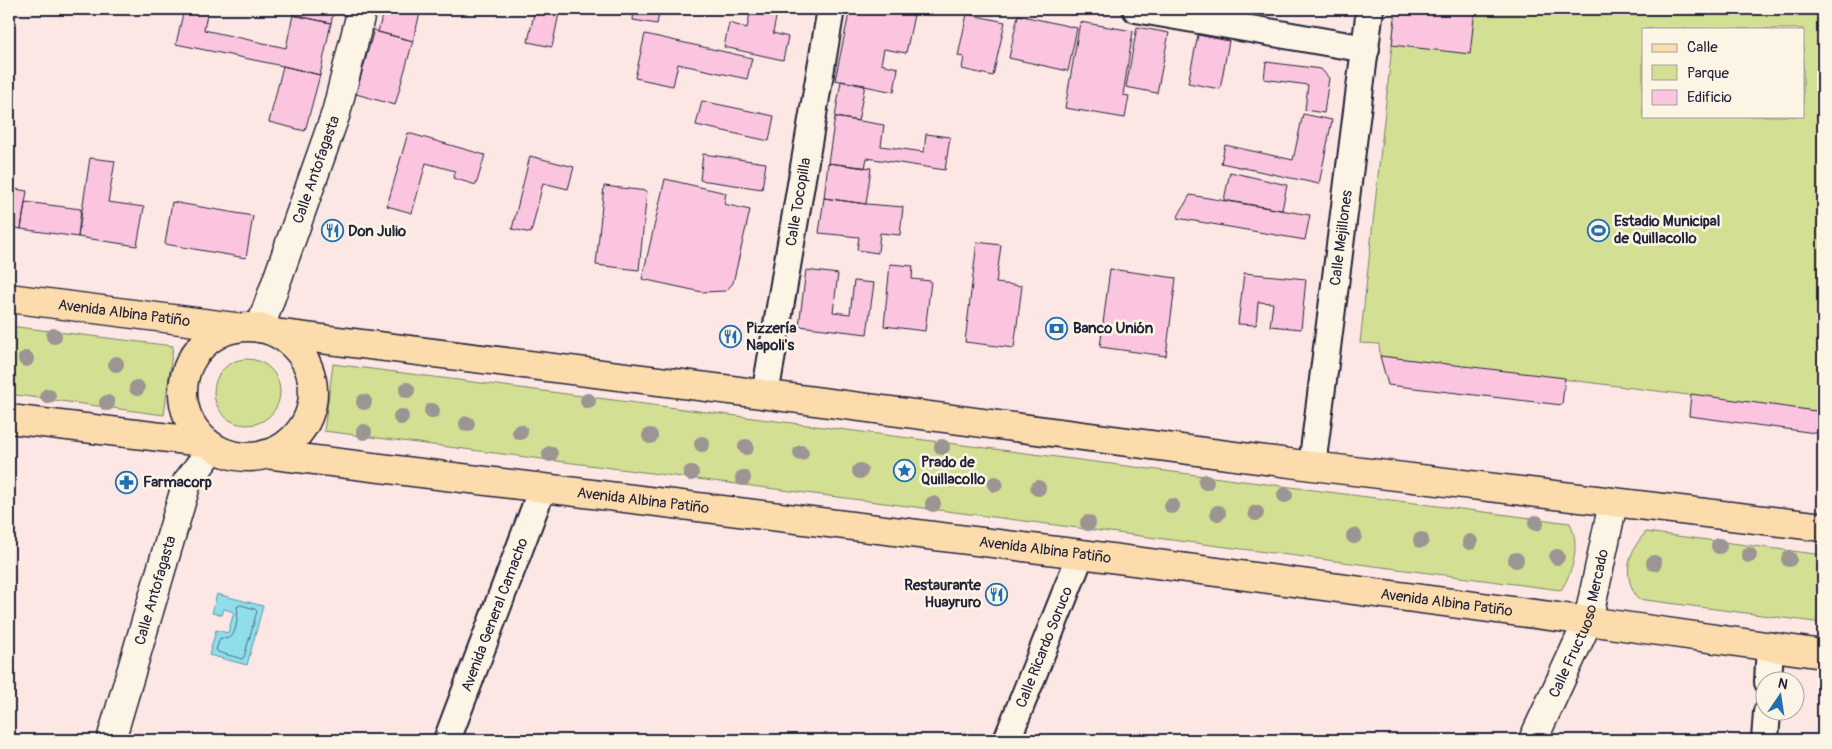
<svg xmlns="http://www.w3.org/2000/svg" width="1832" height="749" viewBox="0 0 1832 749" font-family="Pangolin,sans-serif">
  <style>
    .green { fill: #d3e093; stroke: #7a8167; fill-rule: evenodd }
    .water { fill: #8fdeec; stroke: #6393a5 }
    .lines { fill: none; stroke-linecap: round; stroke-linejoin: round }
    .shore { stroke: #4e6d82; stroke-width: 1 }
    .building { fill: #fbc5e0; stroke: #22223b }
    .minor-casing { stroke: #22223b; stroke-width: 30 }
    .secondary-casing { stroke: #22223b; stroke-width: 31 }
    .primary-casing { stroke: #22223b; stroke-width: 31 }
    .minor { stroke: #fcf5e5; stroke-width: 26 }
    .secondary { stroke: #fcf5e5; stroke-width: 28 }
    .primary { stroke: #fcdcac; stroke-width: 28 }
    .tree { fill: #9c9593 }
    .labels { text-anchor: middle; stroke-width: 5; stroke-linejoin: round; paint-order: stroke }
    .street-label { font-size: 15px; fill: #22223b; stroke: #fcf5e5 }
    .poi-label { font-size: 15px; font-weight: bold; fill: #22223b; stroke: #fcf5e5; text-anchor: start }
  </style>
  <rect width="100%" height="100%" fill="#fce7e4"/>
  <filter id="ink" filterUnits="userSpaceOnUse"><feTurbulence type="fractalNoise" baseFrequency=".02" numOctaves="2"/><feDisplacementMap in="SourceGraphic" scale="10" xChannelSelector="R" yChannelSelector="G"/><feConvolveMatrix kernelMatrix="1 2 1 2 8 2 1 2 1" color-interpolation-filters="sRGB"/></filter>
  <g filter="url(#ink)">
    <path class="green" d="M1396,9H1823V412L1380,356L1379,344L1360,343ZM1643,29H1803V116H1643Z
      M9,326L173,346L164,415L9,394Z
      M214 392a33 33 0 1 1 66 0a33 33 0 1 1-66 0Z
      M333,364L1570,523C1580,545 1574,570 1561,590L324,431Z
      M1646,532L1823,555V623L1638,599C1622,576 1627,553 1646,532Z"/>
    <path class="water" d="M217,594L263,606L247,665L209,655L216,630L228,633L234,612L224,609L222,615L212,613Z"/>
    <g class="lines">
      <path class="shore" d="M241,605L255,609L257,611L244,657L242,659L218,652L216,650L220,638C223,638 229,640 232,636C236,632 239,613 237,607Z"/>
    </g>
    <path class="building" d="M184,9H208L204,30L286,48L293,15L331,23L320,75L283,66L176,44Z
      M294,9H334L331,23L293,15Z
      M384,9H421L413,41L378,32Z
      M535,9H560L552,47L528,42Z
      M627,9H660L657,24L633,20L634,10Z
      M751,9H787L786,15L777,13L773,33L788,37L783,60L724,47L729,23L747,28Z
      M850,9H884L914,15L906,53L884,49L881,64L898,68L894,92L835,80Z
      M1396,9H1475L1470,54L1392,45Z
      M967,14L1005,22L993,76L962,69L964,57L958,56Z
      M1018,15L1077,28L1068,71L1009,58Z
      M1080,22L1133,31L1123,95L1129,96L1125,118L1065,108Z
      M1137,27L1169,33L1157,93L1126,87Z
      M374,29L378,32L413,41L395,105L356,94Z
      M645,34L752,58L747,79L678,64L673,86L635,78Z
      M1198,35L1229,41L1220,89L1188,83Z
      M1266,62L1321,69L1329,78L1324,113L1305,110L1308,85L1264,79Z
      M283,66L320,75L305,131L269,122Z
      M841,81L865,85L858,121L835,117Z
      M702,101L774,116L769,141L696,125Z
      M1303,114L1332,120L1319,184L1221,163L1225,145L1293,160Z
      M835,117L884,125L881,146L924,152L926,134L950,137L945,170L867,158L865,168L828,163Z
      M408,133L485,155L476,185L453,178L455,171L426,163L412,213L387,206Z
      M703,154L766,163L762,189L700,180Z
      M530,156L574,167L568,189L543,183L531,233L512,229Z
      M90,158L115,161L108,202L144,207L137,246L78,237Z
      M828,163L871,168L866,204L824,198Z
      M1230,172L1287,185L1282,210L1224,200Z
      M665,179L726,193L724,204L750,210L733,283L726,291L702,292L642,279Z
      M604,186L647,191L639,270L596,265Z
      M9,188L27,191L21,229L9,227Z
      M1190,195L1310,215L1305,240L1177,218Z
      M824,198L866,204L903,207L900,235L880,233L878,253L857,250L859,237L819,233Z
      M25,202L81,209L78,237L21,229Z
      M172,202L253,216L246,258L165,244Z
      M977,242L1001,245L996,283L1022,286L1014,348L965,342Z
      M890,264L913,266L912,279L931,281L925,331L884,326Z
      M1110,269L1176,278L1166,356L1100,347Z
      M806,270L838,274L833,312L850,314L854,281L874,283L867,334L799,326Z
      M1244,273L1306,279L1301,329L1270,326L1273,303L1258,302L1256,325L1238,324Z
      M1380,356L1565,378L1562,405L1388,385Z
      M1691,394L1823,412V434L1689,416Z"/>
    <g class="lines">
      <defs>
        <g id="minor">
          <path d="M1136,9L1366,49"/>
          <path id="s1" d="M765,395L831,9"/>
          <path id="s2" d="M1312,466L1370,9"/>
          <path d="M1768,682L1770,646"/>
          <path id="s3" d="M447,740L542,489"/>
          <path id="s4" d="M1007,740L1081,554"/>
          <path d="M1765,740L1767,712"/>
        </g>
        <g id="secondary">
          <path id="s5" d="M260,328L336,113L362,9"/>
          <path id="s6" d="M111,740L187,482L213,448"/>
          <path id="s7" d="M1533,740L1588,621L1613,503"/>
        </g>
        <g id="primary">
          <path id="s8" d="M9,298L235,327"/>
          <circle cx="248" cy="392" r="65"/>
          <path d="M281,334L731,390L1312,466L1823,527"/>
          <path d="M9,419L203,442"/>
          <path id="s9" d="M266,454L1081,554L1588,621L1823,654"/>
        </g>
      </defs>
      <use href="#minor" class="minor-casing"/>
      <use href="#secondary" class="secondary-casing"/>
      <use href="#primary" class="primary-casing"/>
      <use href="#minor" class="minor"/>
      <use href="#secondary" class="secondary"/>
      <use href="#primary" class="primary"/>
    </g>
    <g class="tree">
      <circle cx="54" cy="336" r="8"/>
      <circle cx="26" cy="359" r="8"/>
      <circle cx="116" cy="364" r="8"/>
      <circle cx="137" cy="388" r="8"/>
      <circle cx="407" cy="390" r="8"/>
      <circle cx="48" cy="396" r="8"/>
      <circle cx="588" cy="401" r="8"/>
      <circle cx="364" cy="402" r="8"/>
      <circle cx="107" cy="403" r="8"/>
      <circle cx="432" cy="411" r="8"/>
      <circle cx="401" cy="417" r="8"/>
      <circle cx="467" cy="424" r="8"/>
      <circle cx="364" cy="432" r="8"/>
      <circle cx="520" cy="432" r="8"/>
      <circle cx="650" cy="436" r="8"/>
      <circle cx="702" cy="444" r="8"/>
      <circle cx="746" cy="447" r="8"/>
      <circle cx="942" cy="447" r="8"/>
      <circle cx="801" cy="453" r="8"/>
      <circle cx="550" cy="454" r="8"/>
      <circle cx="860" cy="471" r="8"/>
      <circle cx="900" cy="471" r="8"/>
      <circle cx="691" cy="473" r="8"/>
      <circle cx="743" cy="478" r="8"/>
      <circle cx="1206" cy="482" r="8"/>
      <circle cx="995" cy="484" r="8"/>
      <circle cx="1038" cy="488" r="8"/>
      <circle cx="1285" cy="495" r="8"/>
      <circle cx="933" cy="504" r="8"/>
      <circle cx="1172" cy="506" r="8"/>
      <circle cx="1218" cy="513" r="8"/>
      <circle cx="1256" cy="513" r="8"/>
      <circle cx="1088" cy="523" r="8"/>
      <circle cx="1536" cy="523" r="8"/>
      <circle cx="1354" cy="536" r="8"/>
      <circle cx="1421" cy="540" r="8"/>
      <circle cx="1470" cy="542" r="8"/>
      <circle cx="1719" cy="546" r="8"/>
      <circle cx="1749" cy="555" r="8"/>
      <circle cx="1557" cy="557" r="8"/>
      <circle cx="1789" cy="559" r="8"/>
      <circle cx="1516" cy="560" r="8"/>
      <circle cx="1654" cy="563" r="8"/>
    </g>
  </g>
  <defs>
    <symbol id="stadium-ring" viewBox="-11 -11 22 22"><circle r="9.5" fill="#fcf5e5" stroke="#1f6fb2" stroke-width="1.5"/><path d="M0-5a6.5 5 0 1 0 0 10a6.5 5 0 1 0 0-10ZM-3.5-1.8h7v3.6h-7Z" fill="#1f6fb2"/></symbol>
    <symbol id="restaurant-ring" viewBox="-11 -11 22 22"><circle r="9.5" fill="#fcf5e5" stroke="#1f6fb2" stroke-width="1.5"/><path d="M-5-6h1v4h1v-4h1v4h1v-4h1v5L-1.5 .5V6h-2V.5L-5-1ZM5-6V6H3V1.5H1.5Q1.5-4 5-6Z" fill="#1f6fb2"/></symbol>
    <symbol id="bank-ring" viewBox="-11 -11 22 22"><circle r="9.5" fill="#fcf5e5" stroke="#1f6fb2" stroke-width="1.5"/><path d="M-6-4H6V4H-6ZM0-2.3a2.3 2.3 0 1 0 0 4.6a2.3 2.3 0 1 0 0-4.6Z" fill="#1f6fb2"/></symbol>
    <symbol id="sight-ring" viewBox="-11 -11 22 22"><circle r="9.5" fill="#fcf5e5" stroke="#1f6fb2" stroke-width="1.5"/><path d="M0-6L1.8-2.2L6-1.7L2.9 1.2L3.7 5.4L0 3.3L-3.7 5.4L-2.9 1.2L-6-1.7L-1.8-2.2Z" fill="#1f6fb2"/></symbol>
    <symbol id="pharmacy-ring" viewBox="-11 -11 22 22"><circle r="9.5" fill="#fcf5e5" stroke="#1f6fb2" stroke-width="1.5"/><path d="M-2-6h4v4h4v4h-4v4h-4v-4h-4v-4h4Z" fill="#1f6fb2"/></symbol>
  </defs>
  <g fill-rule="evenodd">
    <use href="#stadium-ring" x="1586" y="218" width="25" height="25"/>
    <use href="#restaurant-ring" x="320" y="218" width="25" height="25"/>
    <use href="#bank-ring" x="1044" y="316" width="25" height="25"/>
    <use href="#restaurant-ring" x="718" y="324" width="25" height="25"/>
    <use href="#sight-ring" x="892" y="458" width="25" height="25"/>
    <use href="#pharmacy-ring" x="114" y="470" width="25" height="25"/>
    <use href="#restaurant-ring" x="984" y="582" width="25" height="25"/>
  </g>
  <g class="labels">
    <g class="street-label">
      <text dy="5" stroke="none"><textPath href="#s5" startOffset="168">Calle Antofagasta</textPath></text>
      <text dy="5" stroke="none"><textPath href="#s1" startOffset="196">Calle Tocopilla</textPath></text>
      <text dy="5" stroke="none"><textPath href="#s2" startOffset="230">Calle Mejillones</textPath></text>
      <text dy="5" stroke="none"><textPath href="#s8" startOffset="116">Avenida Albina Patiño</textPath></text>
      <text dy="5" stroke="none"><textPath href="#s9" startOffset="380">Avenida Albina Patiño</textPath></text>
      <text dy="5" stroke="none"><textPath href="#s9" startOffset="785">Avenida Albina Patiño</textPath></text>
      <text dy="5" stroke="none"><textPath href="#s6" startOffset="156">Calle Antofagasta</textPath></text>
      <text dy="5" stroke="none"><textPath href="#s9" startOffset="1190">Avenida Albina Patiño</textPath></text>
      <text dy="5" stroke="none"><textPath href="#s3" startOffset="134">Avenida General Camacho</textPath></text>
      <text dy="5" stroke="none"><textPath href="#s7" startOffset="126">Calle Fructuoso Mercado</textPath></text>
      <text dy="5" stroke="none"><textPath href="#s4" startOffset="100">Calle Ricardo Soruco</textPath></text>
    </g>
    <g class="poi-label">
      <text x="1614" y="226">Estadio Municipal<tspan x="1614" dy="17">de Quillacollo</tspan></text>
      <text x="348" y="236">Don Julio</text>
      <text x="746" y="333">Pizzería<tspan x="746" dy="17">Napoli's</tspan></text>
      <text x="1073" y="333">Banco Unión</text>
      <text x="921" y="467">Prado de<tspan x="921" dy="17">Quillacollo</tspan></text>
      <text x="143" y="487">Farmacorp</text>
      <text x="981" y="590" text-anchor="end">Restaurante<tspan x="981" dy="17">Huayruro</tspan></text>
    </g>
  </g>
  <rect width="1832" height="749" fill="none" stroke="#fcf5e5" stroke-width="30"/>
  <rect x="15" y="15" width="1802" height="719" fill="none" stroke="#22223b" stroke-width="2" filter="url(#ink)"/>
  <rect x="1642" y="28" width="162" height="90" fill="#fcf5e5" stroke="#a5a1a1"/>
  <rect x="1652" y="44" width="25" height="8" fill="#fcdcac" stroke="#a5a1a1"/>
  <text x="1687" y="52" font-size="15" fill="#22223b">Calle</text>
  <rect x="1652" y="65" width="25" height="15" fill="#d3e093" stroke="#a5a1a1"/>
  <text x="1687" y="78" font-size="15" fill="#22223b">Parque</text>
  <rect x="1652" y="90" width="25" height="15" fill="#fbc5e0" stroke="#a5a1a1"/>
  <text x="1687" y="102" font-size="15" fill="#22223b">Edificio</text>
  <g transform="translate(1780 696) rotate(13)"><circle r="24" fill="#fcf5e5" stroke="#a5a1a1"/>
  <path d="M0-4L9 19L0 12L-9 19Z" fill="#1f6fb2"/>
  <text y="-8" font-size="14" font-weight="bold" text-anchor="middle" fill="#22223b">N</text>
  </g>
</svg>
